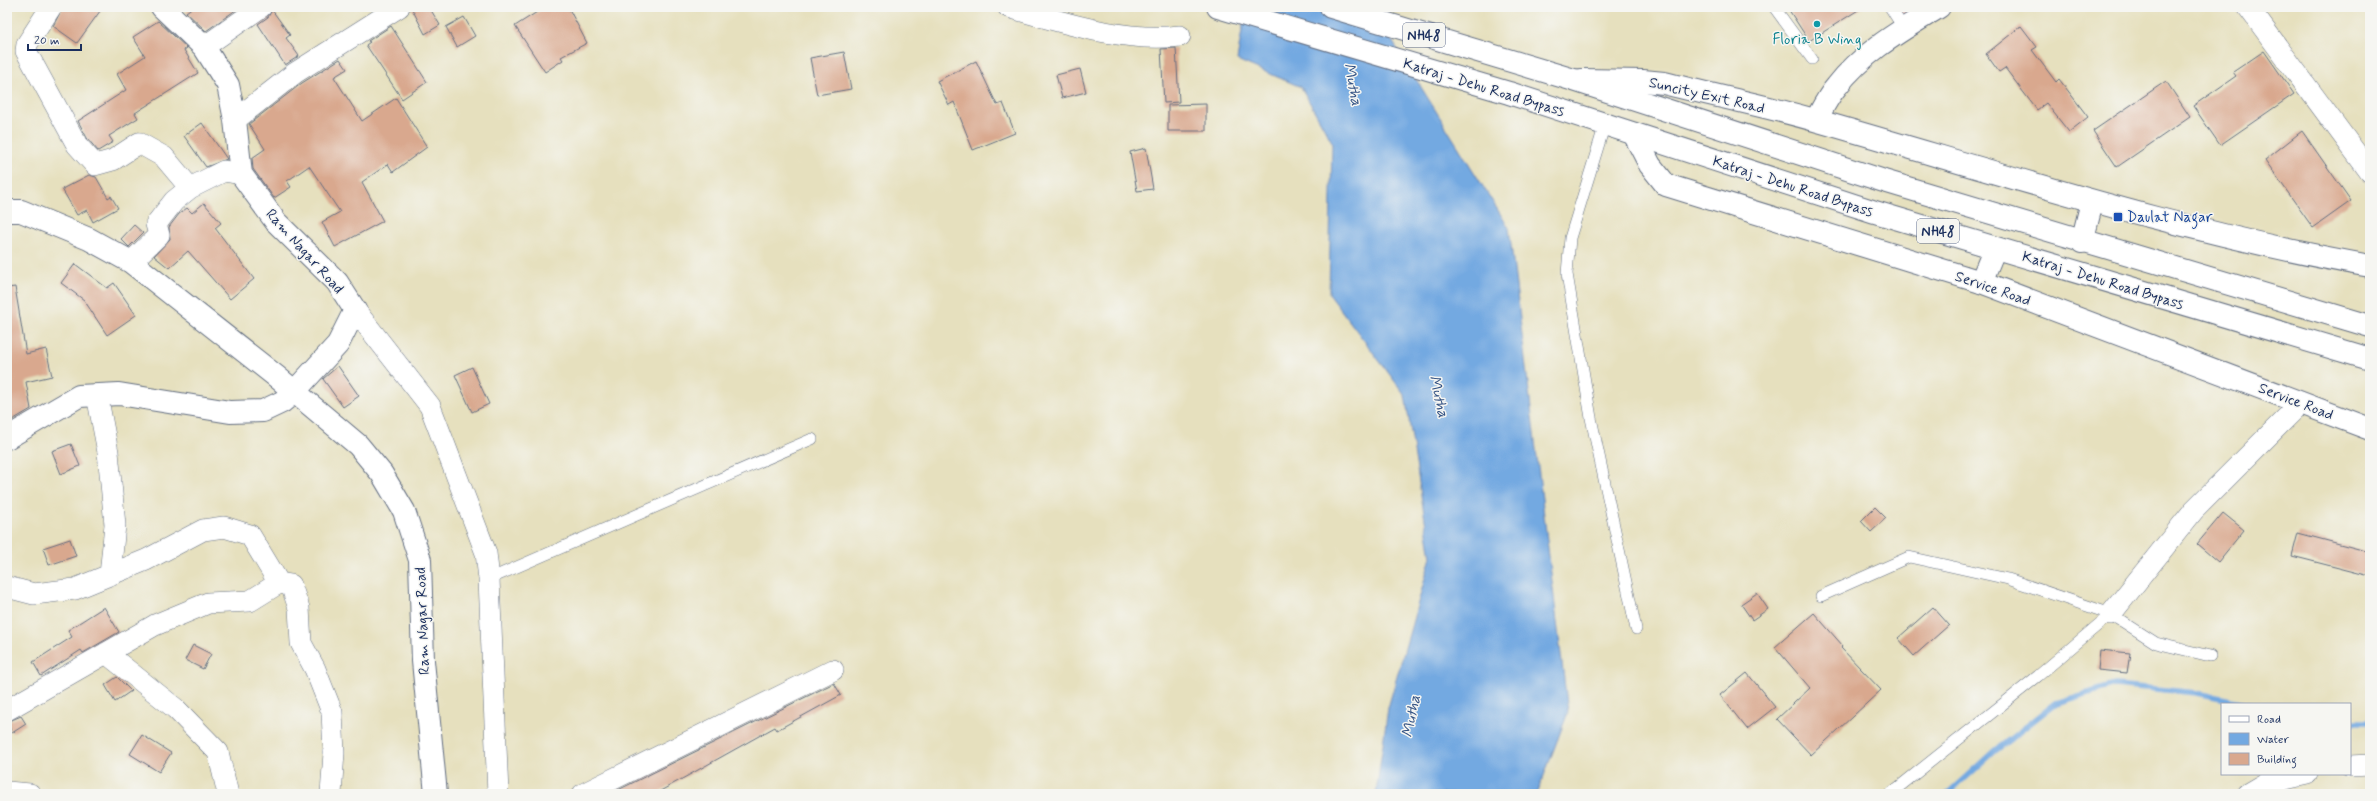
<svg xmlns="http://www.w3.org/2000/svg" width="2377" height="801" viewBox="0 0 2377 801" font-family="Mynerve,sans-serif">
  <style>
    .built { fill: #f7d1c6 }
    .water { fill: #73a9e1; stroke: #476ca0 }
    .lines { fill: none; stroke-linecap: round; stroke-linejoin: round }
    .stream { stroke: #73a9e1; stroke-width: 5.5 }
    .building { fill: #d9a88e }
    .lane-casing { stroke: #626d80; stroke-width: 12 }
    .street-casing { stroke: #626d80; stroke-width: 22 }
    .secondary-casing { stroke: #626d80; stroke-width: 24 }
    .highway-casing { stroke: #626d80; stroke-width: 24 }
    .lane { stroke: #fff; stroke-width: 11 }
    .street { stroke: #fff; stroke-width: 21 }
    .secondary { stroke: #fff; stroke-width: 22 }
    .highway { stroke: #fff; stroke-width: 22 }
    .culture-dot { fill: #0f9aa8; stroke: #f6f6f2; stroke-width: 1.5 }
    .transit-dot { fill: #1a4fb4; stroke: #f6f6f2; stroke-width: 1.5 }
    .labels { text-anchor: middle; stroke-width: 3; stroke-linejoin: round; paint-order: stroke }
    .shield { fill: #f6f6f2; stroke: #5d6b8a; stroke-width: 1 }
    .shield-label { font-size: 14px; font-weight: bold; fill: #1b2f5e }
    .culture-label { font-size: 15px; fill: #0d838f; stroke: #f6f6f2 }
    .street-label { font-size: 15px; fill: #1b2f5e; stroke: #f6f6f2 }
    .transit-label { font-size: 15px; fill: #164399; stroke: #f6f6f2; text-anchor: start }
    .water-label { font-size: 16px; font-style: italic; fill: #355485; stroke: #f6f6f2 }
  </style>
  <rect width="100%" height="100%" fill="#f6f6f2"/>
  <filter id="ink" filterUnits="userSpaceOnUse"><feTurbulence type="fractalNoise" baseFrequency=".025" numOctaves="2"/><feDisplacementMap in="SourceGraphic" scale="8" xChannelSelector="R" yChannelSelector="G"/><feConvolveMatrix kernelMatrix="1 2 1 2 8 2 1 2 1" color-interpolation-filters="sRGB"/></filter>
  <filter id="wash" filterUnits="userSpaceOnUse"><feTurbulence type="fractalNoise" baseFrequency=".012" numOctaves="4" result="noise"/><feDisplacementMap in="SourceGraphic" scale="16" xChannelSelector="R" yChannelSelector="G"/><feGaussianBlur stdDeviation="0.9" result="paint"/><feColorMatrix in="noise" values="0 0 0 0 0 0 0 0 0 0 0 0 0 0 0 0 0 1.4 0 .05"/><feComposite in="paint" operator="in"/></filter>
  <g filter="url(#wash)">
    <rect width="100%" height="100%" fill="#e6e0be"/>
    <path class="built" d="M1896,7H1930L1906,21Z"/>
    <path class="water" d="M1246,7H1371L1509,228L1568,712L1537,794H1374H1376L1388,708L1431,557L1405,395L1329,294L1332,142L1301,87L1237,60Z"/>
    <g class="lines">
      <path class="stream" d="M2350,722H2370
        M1948,794L1995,751L2056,703L2115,685L2197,693L2250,704"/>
    </g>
    <g id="blocks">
      <path class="building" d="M63,7H103L77,43L53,26Z
        M193,7H240L206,31L186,12Z
        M411,7H429L440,25L425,34Z
        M545,7H568L587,43L561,57L563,60L545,72L515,26Z
        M1787,7H1863L1809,41Z
        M272,10L290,35L286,38L299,56L285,65L258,24L268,17Z
        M464,17L475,36L457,47L446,27Z
        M158,21L187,48L184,50L198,73L135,113L138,118L109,136L113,142L98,151L87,138L78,121L126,90L117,74L145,56L133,37Z
        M391,26L427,82L402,99L366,45L370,42L368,41Z
        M2021,26L2037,47L2032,50L2056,82L2059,79L2088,117L2069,132L2046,103L2037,110L2005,68L1999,72L1986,54Z
        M1176,48L1179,102L1164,103L1161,49Z
        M2264,51L2294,94L2220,145L2193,106L2236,76L2233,72Z
        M844,52L851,89L817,95L810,58Z
        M340,59L347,69L334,77L362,121L396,98L427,147L393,172L388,164L362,182L383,221L335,247L322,222L340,212L309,166L287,181L291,187L274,198L253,169L252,158L265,149L249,124L302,83Z
        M976,61L997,105L1003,103L1015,133L973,150L954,102L949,105L937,81Z
        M1080,69L1086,92L1062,98L1056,75Z
        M2166,81L2190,117L2117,167L2093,131Z
        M1206,104V131H1168V105Z
        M202,123L227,159L206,167L184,136Z
        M2302,131L2351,201L2313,228L2265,160Z
        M1146,148L1153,189L1137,191L1130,152Z
        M89,175L96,177L108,198L111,196L118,208L93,222L87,210L77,215L62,189Z
        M204,203L221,223L215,228L254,279L230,299L188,251L169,268L154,256L170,239L169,227L179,214L187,208L192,213Z
        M134,225L143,233L129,247L121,239Z
        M75,264L107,288L114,283L136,315L107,335L84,300L61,283Z
        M15,287L26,354L46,349L52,376L26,382L31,409L14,419L7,420V288Z
        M338,366L359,396L343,407L323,379Z
        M472,367L489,404L472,412L455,375Z
        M71,444L80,466L61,474L52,451Z
        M1875,507L1886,518L1871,532L1861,521Z
        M2223,513L2244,530L2218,562L2197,544Z
        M2298,533L2370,552V576L2292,556Z
        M70,539L76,556L49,565L43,548Z
        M1757,593L1768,609L1752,620L1741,604Z
        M104,607L119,632L83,653L81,650L41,676L33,662L72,637L68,630Z
        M1933,607L1949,625L1914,656L1898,638Z
        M1814,613L1843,646L1841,648L1881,690L1811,755L1777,719L1810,688L1775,647Z
        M193,645L211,654L203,669L185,660Z
        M2100,650L2130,653L2127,673L2098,670Z
        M1747,673L1775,707L1747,729L1720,695Z
        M117,677L131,691L115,702L105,685Z
        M834,683L841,695L777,730L775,727L655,794H610Z
        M21,716L26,724L12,733L7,722Z
        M142,735L171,753L159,772L130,754Z"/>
    </g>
  </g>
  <g filter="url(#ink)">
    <use href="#blocks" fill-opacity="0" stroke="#626d80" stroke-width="1"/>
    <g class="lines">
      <defs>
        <path id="lane" d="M1774,7L1812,59
          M1890,7L1904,29
          M1605,124L1570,238L1567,274L1591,418L1636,629
          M489,579L812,439
          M1821,596L1909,557L2008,579L2111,614L2156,643L2210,656
          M1890,794L2038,676L2111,614"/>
        <path id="street" d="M51,7L27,44L26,51L77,145L95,165L113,160L139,143L164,157L190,188
          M1008,7C1061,22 1125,43 1180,36
          M2248,7L2370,172
          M204,47L261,7
          M235,120L295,73L399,7
          M131,262L159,235L156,224L174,201L190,188L224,171L241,174
          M355,310L430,406L486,553L489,579L498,794
          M97,395L108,452L115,525L110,575
          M279,583L291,585L299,608L301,643L315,669L332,712L334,753L331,794
          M7,587L34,594L75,589L146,560L203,530L224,527L250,535L279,583L250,601L208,603L155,625L7,710
          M2111,614L2194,510L2301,403
          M106,653L176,709L218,752L228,794
          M2350,766L2370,765
          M7,792L30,794
          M583,794L833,670
          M2247,794L2264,784L2307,774"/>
        <path id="secondary" d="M1581,80L1643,81L1664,83C1715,96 1767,106 1818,121C2001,173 2182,233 2370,266
          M1816,120C1822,109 1828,96 1837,86C1864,51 1902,30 1939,7
          M1634,134L1650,165L1666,185L1981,282L2370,429
          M7,211H21L89,239L131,262L277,377L358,445L382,474L404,511L420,560L423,661L436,794
          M7,438L79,396L119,394L230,412L263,411L282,402L294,392L338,344L355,310L337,282L276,222L241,174L235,120L228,85L204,47L162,7"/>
        <path id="highway" d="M1218,7L1509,93L1875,212L2370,359
          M1331,7L1574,80L1884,181L2370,326
          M2082,242L2092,202
          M1981,282L1995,248"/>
      </defs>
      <use href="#lane" class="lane-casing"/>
      <use href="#street" class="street-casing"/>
      <use href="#secondary" class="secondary-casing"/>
      <use href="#highway" class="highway-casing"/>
      <use href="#lane" class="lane"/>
      <use href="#street" class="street"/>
      <use href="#secondary" class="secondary"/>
      <use href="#highway" class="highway"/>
    </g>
  </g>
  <circle class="culture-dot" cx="1817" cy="24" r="4"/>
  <rect class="transit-dot" x="2113" y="212" width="10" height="10" rx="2"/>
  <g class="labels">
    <g class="shield">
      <rect x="1403" y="23" width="42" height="24" rx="3"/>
      <rect x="1917" y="219" width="42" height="24" rx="3"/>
    </g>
    <g class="shield-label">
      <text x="1424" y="40">NH48</text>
      <text x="1938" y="236">NH48</text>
    </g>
    <g class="culture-label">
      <text x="1817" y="44">Floria B Wing</text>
    </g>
    <g class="street-label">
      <text transform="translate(1484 87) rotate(17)" y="5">Katraj - Dehu Road Bypass</text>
      <text transform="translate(1707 95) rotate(13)" y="5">Suncity Exit Road</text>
      <text transform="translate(1793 186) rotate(18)" y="5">Katraj - Dehu Road Bypass</text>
      <text transform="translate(305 251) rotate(48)" y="5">Ram Nagar Road</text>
      <text transform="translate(2103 280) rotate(17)" y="5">Katraj - Dehu Road Bypass</text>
      <text transform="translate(1993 288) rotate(19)" y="5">Service Road</text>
      <text transform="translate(2296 401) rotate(21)" y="5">Service Road</text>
      <text transform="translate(422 621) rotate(-92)" y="5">Ram Nagar Road</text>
    </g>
    <g class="transit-label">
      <text x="2127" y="222">Daulat Nagar</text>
    </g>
    <g class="water-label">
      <text transform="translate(1354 84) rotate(79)" y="6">Mutha</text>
      <text transform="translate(1440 396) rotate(77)" y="6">Mutha</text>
      <text transform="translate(1410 716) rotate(-79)" y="6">Mutha</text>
    </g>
  </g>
  <rect width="2377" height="801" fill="none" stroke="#f6f6f2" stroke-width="24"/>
  <rect x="2221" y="703" width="130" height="72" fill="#f6f6f2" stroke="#9ea6b7"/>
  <rect x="2229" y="716" width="20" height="6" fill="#ffffff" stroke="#9ea6b7"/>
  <text x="2257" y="723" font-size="12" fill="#1b2f5e">Road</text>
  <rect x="2229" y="733" width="20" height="12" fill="#73a9e1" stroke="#9ea6b7"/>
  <text x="2257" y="743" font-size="12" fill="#1b2f5e">Water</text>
  <rect x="2229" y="753" width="20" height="12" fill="#d9a88e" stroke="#9ea6b7"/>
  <text x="2257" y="763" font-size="12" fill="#1b2f5e">Building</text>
  <path d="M28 44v6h53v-6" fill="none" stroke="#1b2f5e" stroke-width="2"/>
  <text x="34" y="44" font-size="12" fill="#1b2f5e" stroke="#f6f6f2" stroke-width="3" paint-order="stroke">20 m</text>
</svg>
